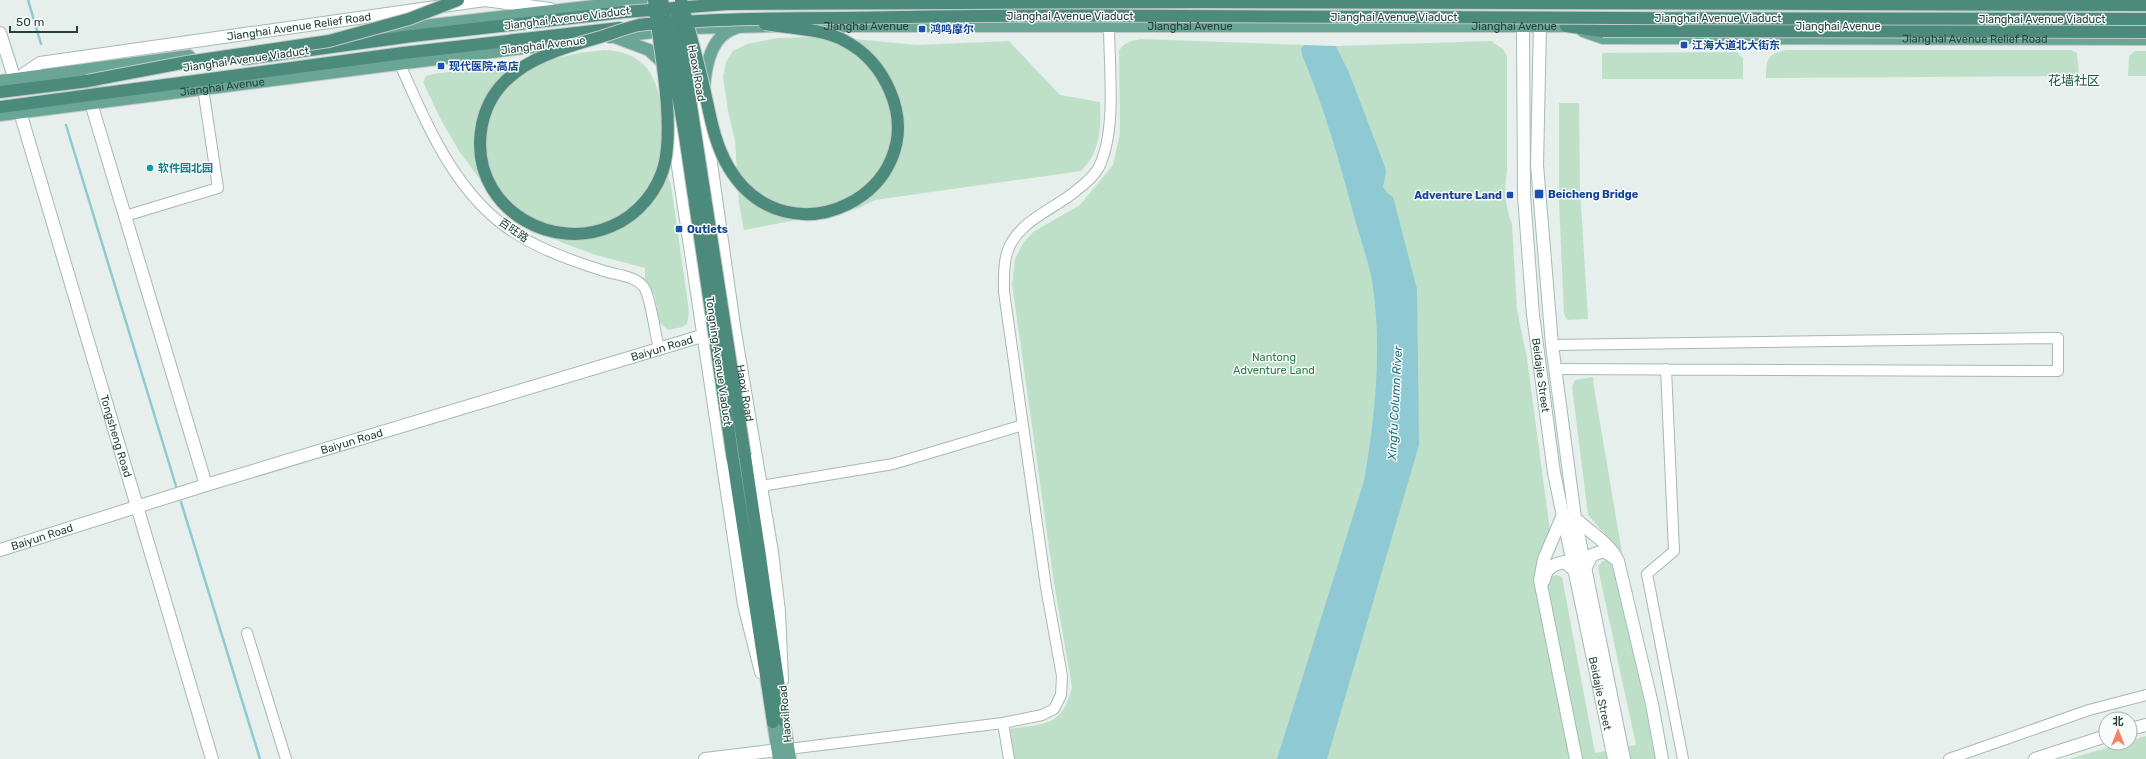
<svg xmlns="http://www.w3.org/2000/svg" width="2146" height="759" viewBox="0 0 2146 759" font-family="Rubik,'Noto Sans SC',sans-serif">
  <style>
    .green { fill: #bfe0c8 }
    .water { fill: #8ec9d4 }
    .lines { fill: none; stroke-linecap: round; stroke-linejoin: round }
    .stream { stroke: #8ec9d4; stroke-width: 2.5 }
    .minor-casing { stroke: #a8b8b2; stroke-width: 12 }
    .tertiary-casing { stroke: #a8b8b2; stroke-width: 14 }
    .secondary-casing { stroke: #a4bbb3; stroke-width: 14 }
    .primary-casing { stroke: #c2cac8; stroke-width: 14 }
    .trunk-casing { stroke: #c2cac8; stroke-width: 14 }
    .minor { stroke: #fff; stroke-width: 10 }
    .tertiary { stroke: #fff; stroke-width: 12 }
    .secondary { stroke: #fff; stroke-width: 12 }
    .primary { stroke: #6aa596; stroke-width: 12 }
    .trunk { stroke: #4c8a7c; stroke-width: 12 }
    .trunk-bridge-casing { stroke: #c2cac8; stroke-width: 14; stroke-linecap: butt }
    .trunk-bridge { stroke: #4c8a7c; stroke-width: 12 }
    .transit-dot { fill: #1a4fb4; stroke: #f7fbf9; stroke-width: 1.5 }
    .culture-dot { fill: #0f9aa8; stroke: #f7fbf9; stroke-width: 1.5 }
    .labels { text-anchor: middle; stroke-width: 3; stroke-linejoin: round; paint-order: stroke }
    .street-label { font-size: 11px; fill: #24423a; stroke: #f7fbf9 }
    .transit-label { font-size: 11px; font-weight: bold; fill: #164399; stroke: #f7fbf9; text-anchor: start }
    .culture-label { font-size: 11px; font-weight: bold; fill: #0d838f; stroke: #f7fbf9; text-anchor: start }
    .park-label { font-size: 11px; fill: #2d7a4b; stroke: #f7fbf9 }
    .water-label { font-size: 12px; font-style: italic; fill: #1c6f80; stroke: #f7fbf9 }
    .quarter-label { font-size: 13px; fill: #1f5548; stroke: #f7fbf9 }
  </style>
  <rect width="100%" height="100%" fill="#e6efeb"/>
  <path class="green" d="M813,37L844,38L917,45L1009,41L1060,95L1100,102C1101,129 1101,151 1081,171L875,200L859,208L744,230L739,203L735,141L728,111L723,77L726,62L733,51L747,44L777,38Z
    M1141,39L1304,45L1301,51L1309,72L1348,70L1336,46L1491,41L1503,49L1507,56V172C1504,189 1505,207 1512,224L1517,310L1527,358L1550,531L1549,537L1538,562L1572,759H1015L1010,729C1046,723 1062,727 1072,687L1054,583L1012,284L1015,259L1023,243L1033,232L1080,205L1113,165L1120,133L1119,51C1124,42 1131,41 1141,39Z
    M604,50C663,52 661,102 665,149C666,162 666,174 671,185L689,311L687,324L682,327L668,330L659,322L655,296L645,280V268L596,255L563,243L545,234L493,197L459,151L440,118L423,82L426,76L433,74L501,66L510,70L578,53Z
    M1787,50H2071L2077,53L2079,76L1766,78C1766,59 1767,54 1787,50Z
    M2135,51H2146V76H2128L2129,56Z
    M1736,52L1743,58V79H1602V53Z
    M1559,103H1579L1580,188L1588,319L1567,320L1564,314L1559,202Z
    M1593,377L1594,387L1622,553L1588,515L1572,387L1575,380Z
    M1608,560L1616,565L1656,759H1582L1547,588L1551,577L1556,575L1562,577L1595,753L1636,745L1599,573L1598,566L1603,561Z
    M2146,736V759H2069L2124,743H2130V741Z"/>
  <path class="water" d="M1304,45L1336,46L1348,70L1385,167L1386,172L1383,187L1387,193L1393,197L1417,289L1419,445L1327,759H1277L1364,481C1375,418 1382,351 1373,287C1370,266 1362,244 1356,223C1341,167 1325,109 1302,55L1301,48Z"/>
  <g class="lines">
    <path class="stream" d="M28,0L41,44
      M66,125L176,486
      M181,502L260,759"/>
    <defs>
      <path id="minor" d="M399,62C422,114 445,170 486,210C518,242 563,258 604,271C617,275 638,276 645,289C651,300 655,334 659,348
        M125,216L218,188L203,88
        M1552,345L2058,338V371L1555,369
        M1666,369L1674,551L1647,574L1683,759
        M761,486L893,464L1023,425
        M247,633L286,759
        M1003,723L1009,759
        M788,749L1003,723L1042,715L1054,709L1061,695L1062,676L1046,587L1004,292C1004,279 1003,266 1007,253C1016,221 1056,209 1078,189C1086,183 1094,176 1099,167C1117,130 1109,67 1109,25
        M1949,759L2089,710L2146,695"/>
      <g id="tertiary">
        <path id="s1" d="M0,33L15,80L40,63L485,0L550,9"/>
        <path d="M91,103L206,485"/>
        <path id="s2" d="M20,112L212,759"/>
        <path id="s3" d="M0,550L206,485L705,335"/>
        <path d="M2130,729L2146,725"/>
        <path d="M705,759L778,750"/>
        <path d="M2035,759L2106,736"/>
      </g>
      <g id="secondary">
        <path d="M1540,25L1537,165L1552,345L1575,518L1624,759"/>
        <path id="s4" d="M1523,26L1524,196L1533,315L1554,473L1614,759"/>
        <path id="s5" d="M703,106L734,326L772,552L779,612L782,680"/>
        <path d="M671,120L744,605L761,672"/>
        <path d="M1562,517L1544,559L1540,580L1576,759"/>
        <path d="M1575,518C1589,532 1610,543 1618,561L1652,704L1662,759"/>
        <path d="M1585,569L1592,555L1604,551L1616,559"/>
        <path d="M1544,580C1546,568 1553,564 1565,562L1575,571"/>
      </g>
      <g id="primary">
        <path id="s6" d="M804,26H1575"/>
        <path d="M381,31L646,0"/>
        <path id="s7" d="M1583,31L1603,38L2146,39"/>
        <path d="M610,37L689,28L775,26"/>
        <path d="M617,38L649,50L662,62"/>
        <path d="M0,81L189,56"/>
        <path d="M704,87C706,65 711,35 736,28"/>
        <path id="s8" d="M0,115L578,41"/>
        <path d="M784,721L790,759"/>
        <path d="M773,722L779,759"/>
      </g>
      <path id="trunk" d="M727,4L1200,2
        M1566,26L1603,31
        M244,59L412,36L624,12
        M0,92L97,80
        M0,107L403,53L620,28
        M745,456L784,721
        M733,460L773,722"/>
    </defs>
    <use href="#minor" class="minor-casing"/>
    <use href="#tertiary" class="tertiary-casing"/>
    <use href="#secondary" class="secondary-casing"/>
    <use href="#primary" class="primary-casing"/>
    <use href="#trunk" class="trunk-casing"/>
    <use href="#minor" class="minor"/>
    <use href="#tertiary" class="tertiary"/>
    <use href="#secondary" class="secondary"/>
    <use href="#primary" class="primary"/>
    <use href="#trunk" class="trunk"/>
    <defs>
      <path id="trunk-bridge" d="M654,0C659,46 674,117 665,162C659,190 638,215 612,226C553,252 480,211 480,144C481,74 540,54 597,38C611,34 625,28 639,25C653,23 668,23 682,22C736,18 790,18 845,18C957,16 1069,15 1181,16C1503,18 1824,19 2146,19
        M662,0L685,136L733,460
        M681,0C689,29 697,58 704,88C710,115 714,143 729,168C788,266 933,192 890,91C881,70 866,52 845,41C824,29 789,28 765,24
        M1200,2L2146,5
        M624,12L727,4
        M677,15L745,456
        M1603,31L2146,32
        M87,81L187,62L329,41L409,19L458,0"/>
    </defs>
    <use href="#trunk-bridge" class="trunk-bridge-casing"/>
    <use href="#trunk-bridge" class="trunk-bridge"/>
  </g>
  <g class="transit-dot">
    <rect x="918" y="25" width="8" height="8" rx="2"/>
    <rect x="1680" y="41" width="8" height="8" rx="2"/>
    <rect x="437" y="62" width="8" height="8" rx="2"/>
    <rect x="1534" y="189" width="10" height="10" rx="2"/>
    <rect x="1506" y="191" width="8" height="8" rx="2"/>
    <rect x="675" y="225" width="8" height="8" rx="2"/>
  </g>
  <circle class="culture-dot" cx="150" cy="168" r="4"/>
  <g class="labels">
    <g class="street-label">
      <text x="1070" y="20">Jianghai Avenue Viaduct</text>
      <text x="1394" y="21">Jianghai Avenue Viaduct</text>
      <text transform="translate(567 18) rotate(-7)" y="4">Jianghai Avenue Viaduct</text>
      <text x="1718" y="22">Jianghai Avenue Viaduct</text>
      <text x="2042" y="23">Jianghai Avenue Viaduct</text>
      <text dy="4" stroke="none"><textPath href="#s6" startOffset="386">Jianghai Avenue</textPath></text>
      <text dy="4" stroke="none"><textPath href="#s6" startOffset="710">Jianghai Avenue</textPath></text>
      <text dy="4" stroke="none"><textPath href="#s6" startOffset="62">Jianghai Avenue</textPath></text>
      <text x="1838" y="30">Jianghai Avenue</text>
      <text dy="4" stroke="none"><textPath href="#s1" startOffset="341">Jianghai Avenue Relief Road</textPath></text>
      <text dy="4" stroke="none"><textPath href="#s7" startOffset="393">Jianghai Avenue Relief Road</textPath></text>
      <text transform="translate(543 45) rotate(-7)" y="4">Jianghai Avenue</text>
      <text transform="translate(246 59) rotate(-8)" y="4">Jianghai Avenue Viaduct</text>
      <text transform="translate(697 73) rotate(80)" y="4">Haoxi Road</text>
      <text dy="4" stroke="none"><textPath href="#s8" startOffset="224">Jianghai Avenue</textPath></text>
      <text transform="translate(514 230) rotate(34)" y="4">百旺路</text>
      <text dy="4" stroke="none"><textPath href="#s3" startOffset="692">Baiyun Road</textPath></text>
      <text transform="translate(719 361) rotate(82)" y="4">Tongning Avenue Viaduct</text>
      <text dy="4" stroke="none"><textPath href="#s4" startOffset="350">Beidajie Street</textPath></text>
      <text dy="4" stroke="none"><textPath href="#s5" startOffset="290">Haoxi Road</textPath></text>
      <text dy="4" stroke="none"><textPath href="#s2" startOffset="338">Tongsheng Road</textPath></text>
      <text dy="4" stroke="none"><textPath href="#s3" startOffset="368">Baiyun Road</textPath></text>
      <text dy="4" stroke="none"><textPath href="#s3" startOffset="44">Baiyun Road</textPath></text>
      <text dy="4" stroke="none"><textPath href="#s4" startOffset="674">Beidajie Street</textPath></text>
      <text transform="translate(785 714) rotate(-95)" y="4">Haoxi Road</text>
    </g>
    <g class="transit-label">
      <text x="930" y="33">鸿鸣摩尔</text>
      <text x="1692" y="49">江海大道北大街东</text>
      <text x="449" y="70">现代医院·高店</text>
      <text x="1548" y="198">Beicheng Bridge</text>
      <text x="1502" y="199" text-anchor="end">Adventure Land</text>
      <text x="687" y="233">Outlets</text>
    </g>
    <g class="culture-label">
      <text x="158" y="172">软件园北园</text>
    </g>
    <g class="park-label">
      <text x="1274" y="361">Nantong<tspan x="1274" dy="13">Adventure Land</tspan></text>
    </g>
    <g class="water-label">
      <text transform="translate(1395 403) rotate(-87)" y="4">Xingfu Column River</text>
    </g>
    <g class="quarter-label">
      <text x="2074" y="85">花墙社区</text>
    </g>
  </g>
  <g transform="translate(2118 731)"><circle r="19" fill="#f7fbf9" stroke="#a3b1ad"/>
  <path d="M0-3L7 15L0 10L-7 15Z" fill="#f4845f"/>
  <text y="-6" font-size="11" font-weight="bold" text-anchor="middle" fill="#24423a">北</text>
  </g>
  <path d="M10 26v6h67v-6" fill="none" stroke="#24423a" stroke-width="2"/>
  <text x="16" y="26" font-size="12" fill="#24423a" stroke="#f7fbf9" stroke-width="3" paint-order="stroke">50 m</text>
</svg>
